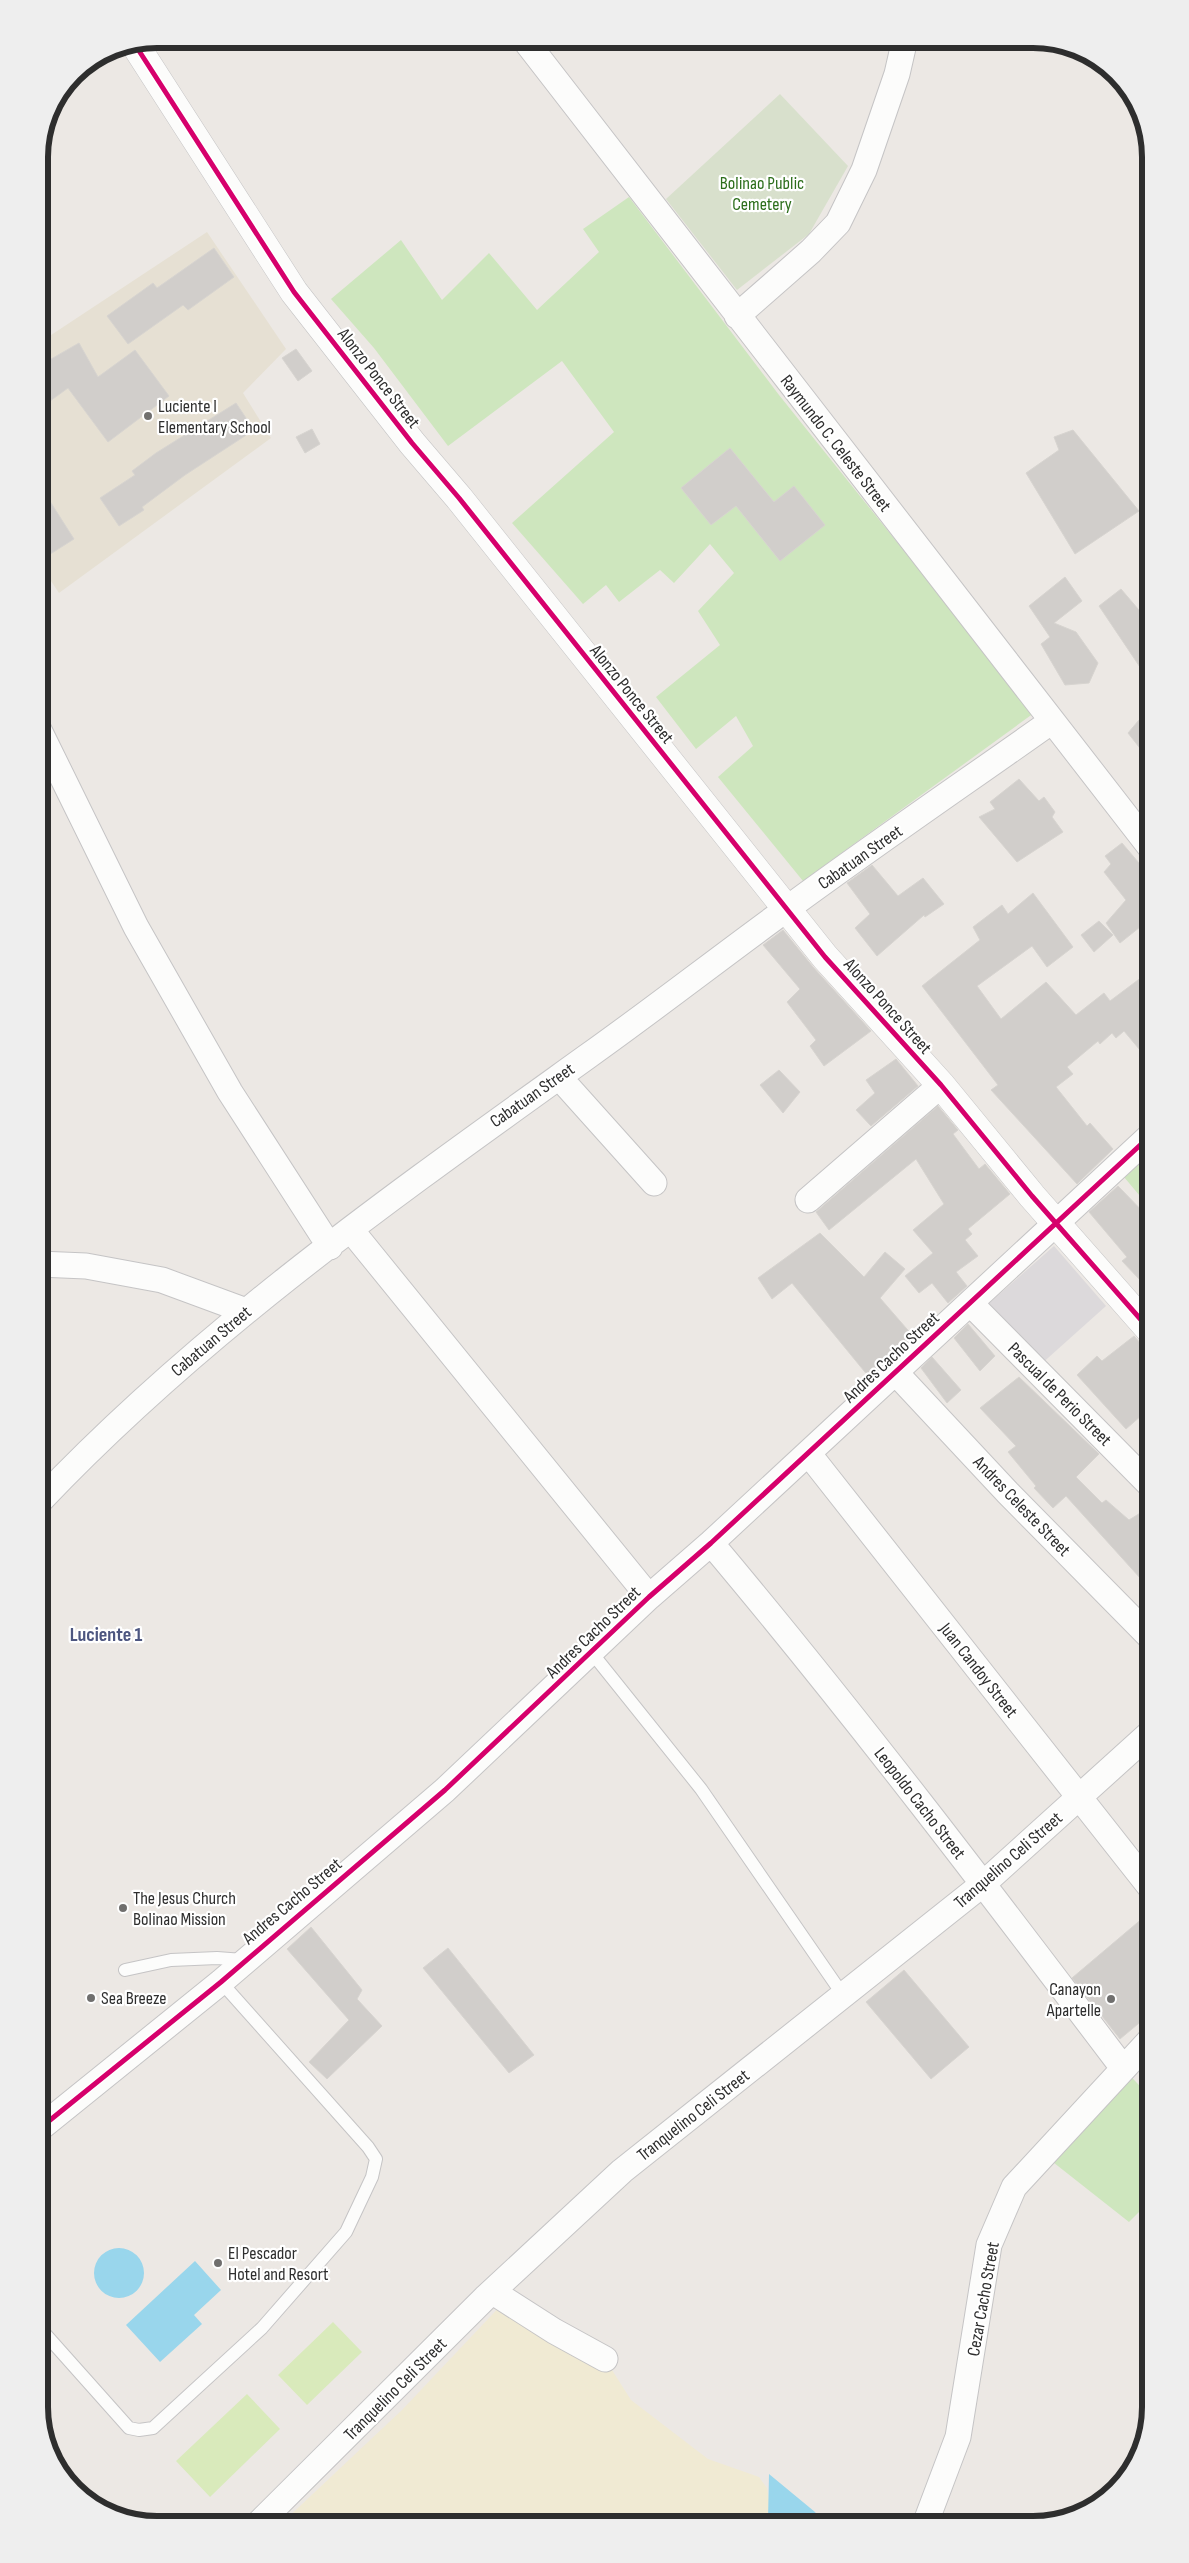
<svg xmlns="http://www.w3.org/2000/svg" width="1189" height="2563" viewBox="0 0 1189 2563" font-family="'Sofia Sans Condensed',sans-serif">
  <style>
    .industrial { fill: #dcd9db }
    .education { fill: #e6e0d3 }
    .green { fill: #cee6be }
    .sand { fill: #f0ead3 }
    .cemetery { fill: #d8e0cc }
    .pitch { fill: #d9eabb }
    .water { fill: #99d6ec }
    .building { fill: #d1cecb; stroke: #d7d4d0 }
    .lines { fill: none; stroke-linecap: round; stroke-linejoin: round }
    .lane-casing { stroke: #c5c4c5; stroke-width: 14 }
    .street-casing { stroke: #c5c4c5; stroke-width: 27 }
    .secondary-casing { stroke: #c5c4c5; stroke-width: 29 }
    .lane { stroke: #fcfcfb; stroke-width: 12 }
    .street { stroke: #fcfcfb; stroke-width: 25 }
    .secondary { stroke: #fcfcfb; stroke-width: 28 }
    .cycleway-casing { stroke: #fff; stroke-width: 8 }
    .cycleway { stroke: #d6006c; stroke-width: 5 }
    .poi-dot { fill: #706f6e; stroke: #fff; stroke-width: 2 }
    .labels { text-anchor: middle; stroke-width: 4.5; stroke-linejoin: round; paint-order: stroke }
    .park-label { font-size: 18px; fill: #2c6e1b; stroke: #fff }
    .street-label { font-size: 18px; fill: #2e2e2e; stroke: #fff }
    .poi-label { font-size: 18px; fill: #2e2e2e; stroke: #fff; text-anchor: start }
    .quarter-label { font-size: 20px; font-weight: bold; fill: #4d5680; stroke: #fff }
    .rim { fill: none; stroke: #2e2e2e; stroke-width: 6 }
  </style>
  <rect width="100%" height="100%" fill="#ece8e4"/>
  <path class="industrial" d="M1054,1246L1106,1306L1039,1366L987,1305Z"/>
  <path class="education" d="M207,232L286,349L243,393L271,438L59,593L39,563V343Z"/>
  <path class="green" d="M629,197L779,395L1034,713L803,881L718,777L753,746L736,716L696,749L656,697L720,645L698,611L734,573L710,544L674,583L660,570L619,602L606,585L583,604L512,523L614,432L562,361L448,446L374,348L331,299L401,240L442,300L489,253L537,310L599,252L583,229Z
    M1150,1152V1208L1124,1177Z
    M1123,2068L1150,2097V2201L1129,2222L1044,2155Z"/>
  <path class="sand" d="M506,2300L605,2359L631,2400L708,2459L759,2477L767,2488L770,2506L768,2520L282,2523L402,2410Z"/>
  <path class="cemetery" d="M780,94L848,166L809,234L737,290L666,199Z"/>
  <path class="pitch" d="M333,2322L362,2352L307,2405L278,2375Z
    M247,2394L280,2429L210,2497L176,2461Z"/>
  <path class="water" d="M94 2273a25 25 0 1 1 50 0a25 25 0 1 1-50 0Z
    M195,2261L221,2290L194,2315L202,2324L160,2362L126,2325Z
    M769,2474L815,2512L821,2520H768Z"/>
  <path class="building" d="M214,248L234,277L188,310L183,305L128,344L107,316L153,283L157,288Z
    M79,343L98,377L135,350L169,396L108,442L68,388L39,409V366Z
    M296,349L312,371L298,381L282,358Z
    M236,403L254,430L185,475L142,507L144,510L119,526L100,498L135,475L132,471L156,453Z
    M312,429L320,444L305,453L296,437Z
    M1073,430L1139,511L1075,554L1026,473L1059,450L1054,437Z
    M730,448L774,502L794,486L825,525L780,561L736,506L711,525L681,488Z
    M39,484L74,539L44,558L39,549Z
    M1065,577L1082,601L1054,623L1076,632L1098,663L1089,683L1065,685L1041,644L1050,637L1029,606Z
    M1121,589L1150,623V682L1099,606Z
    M1139,720L1150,735V761L1128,733Z
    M1019,779L1039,801L1044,797L1055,812L1052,817L1063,832L1017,862L979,817L995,809L990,802Z
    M1122,843L1150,876V919L1120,943L1106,923L1126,900L1104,872L1111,864L1105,856Z
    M872,865L898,896L923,878L944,904L925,917L924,915L877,956L855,928L870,914L847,883Z
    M1033,893L1073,947L1047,967L1032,946L977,986L1001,1019L1046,982L1076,1015L1104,993L1110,1001L1150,971V1062L1124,1031L1116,1038L1112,1033L1100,1044L1098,1041L1067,1067L1073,1074L1056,1087L1087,1126L1090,1123L1113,1149L1077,1184L991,1090L998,1085L922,986L980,940L973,927L1002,905L1008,914Z
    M1099,921L1113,935L1094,952L1081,935Z
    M783,930L813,967L871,1031L824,1066L810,1046L816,1040L787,1002L800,989L763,945Z
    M896,1059L918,1086L871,1126L856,1110L875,1093L866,1080Z
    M779,1070L800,1092L783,1113L760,1085Z
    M938,1106L958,1130L953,1134L979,1169L985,1164L1010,1194L968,1229L972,1234L965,1240L978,1256L956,1272L967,1286L948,1303L932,1283L919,1293L905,1276L933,1253L913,1230L944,1204L916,1159L829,1230L816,1212Z
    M1118,1186L1150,1219V1271L1140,1280L1122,1261L1127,1257L1089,1212Z
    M820,1233L864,1277L885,1252L905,1269L880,1298L913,1336L869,1377L792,1283L772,1299L758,1278Z
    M968,1324L995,1356L980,1371L954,1338Z
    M1134,1336L1150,1354V1408L1126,1429L1077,1375L1097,1356L1102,1361Z
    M932,1357L961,1390L947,1403L921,1368Z
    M1019,1377L1099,1454L1076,1477L1102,1503L1106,1500L1129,1520L1150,1507V1589L1066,1496L1053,1508L1034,1488L1036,1486L1008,1452L1016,1446L980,1408Z
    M1150,1912V2014L1120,2039L1072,1978Z
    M311,1927L362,1990L357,1999L382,2026L327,2079L309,2062L349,2020L287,1949Z
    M448,1948L534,2055L509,2073L423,1968Z
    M904,1970L969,2047L931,2079L866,2002Z"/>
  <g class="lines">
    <defs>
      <path id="lane" d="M592,1653L701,1789L843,1995
        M125,1970L171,1960L217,1958L243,1960
        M39,2327L129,2428L139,2430L153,2428L262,2328L346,2232L372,2177L376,2159L368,2147L221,1982"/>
      <path id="street" d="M524,39L1150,847
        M737,316L811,251L838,223L864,170L897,74L905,39
        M39,730L136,927L230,1092L330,1247
        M559,1077L654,1183
        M808,1200L941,1085
        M351,1230L649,1597
        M39,1264L86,1266L162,1280L246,1311
        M970,1303L1150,1485
        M895,1372L1008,1493L1150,1637
        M808,1453L1150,1887
        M39,1502C202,1330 396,1194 588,1056C654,1009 718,959 784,911C872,846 963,784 1052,721
        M711,1543C854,1713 989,1891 1123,2068
        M39,2129L221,1982L445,1790L649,1597L711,1543L1150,1136
        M493,2292L554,2331L605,2359
        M927,2519L958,2437L989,2245L1014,2187L1150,2040
        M259,2523L485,2298L622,2171L983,1884L1150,1733"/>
      <path id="secondary" d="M134,43L294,292L412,443L459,498L825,957L941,1085L1032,1196L1150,1330"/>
    </defs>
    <use href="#lane" class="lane-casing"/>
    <use href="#street" class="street-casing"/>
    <use href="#secondary" class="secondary-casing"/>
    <use href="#lane" class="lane"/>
    <use href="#street" class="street"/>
    <use href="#secondary" class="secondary"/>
    <defs>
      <path id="cycleway" d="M134,43L294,292L412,443L459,498L825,957L941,1085L1032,1196L1150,1330
        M39,2129L221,1982L445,1790L649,1597L711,1543L1150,1136"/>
    </defs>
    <use href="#cycleway" class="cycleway-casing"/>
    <use href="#cycleway" class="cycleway"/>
  </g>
  <g class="poi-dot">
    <circle cx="148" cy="416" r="5"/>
    <circle cx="123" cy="1908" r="5"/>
    <circle cx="91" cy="1998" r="5"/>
    <circle cx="1111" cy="1999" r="5"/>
    <circle cx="218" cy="2263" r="5"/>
  </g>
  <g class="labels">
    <g class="park-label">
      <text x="762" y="189">Bolinao Public<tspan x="762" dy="21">Cemetery</tspan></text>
    </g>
    <g class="street-label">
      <text transform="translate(379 378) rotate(52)" y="6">Alonzo Ponce Street</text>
      <text transform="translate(836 443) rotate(52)" y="6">Raymundo C. Celeste Street</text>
      <text transform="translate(632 694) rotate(51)" y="6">Alonzo Ponce Street</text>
      <text transform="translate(860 857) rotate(-35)" y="6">Cabatuan Street</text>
      <text transform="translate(888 1006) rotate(48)" y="6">Alonzo Ponce Street</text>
      <text transform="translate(532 1095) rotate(-35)" y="6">Cabatuan Street</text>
      <text transform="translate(211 1341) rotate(-40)" y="6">Cabatuan Street</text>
      <text transform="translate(891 1357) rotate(-43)" y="6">Andres Cacho Street</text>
      <text transform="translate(1060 1394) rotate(45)" y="6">Pascual de Perio Street</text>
      <text transform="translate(1022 1506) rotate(46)" y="6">Andres Celeste Street</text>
      <text transform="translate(593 1632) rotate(-44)" y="6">Andres Cacho Street</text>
      <text transform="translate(979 1670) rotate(52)" y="6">Juan Candoy Street</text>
      <text transform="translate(920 1803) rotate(52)" y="6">Leopoldo Cacho Street</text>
      <text transform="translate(1008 1860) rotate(-41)" y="6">Tranquelino Celi Street</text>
      <text transform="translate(292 1901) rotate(-40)" y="6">Andres Cacho Street</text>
      <text transform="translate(693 2115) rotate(-38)" y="6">Tranquelino Celi Street</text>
      <text transform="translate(983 2299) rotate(-80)" y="6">Cezar Cacho Street</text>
      <text transform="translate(395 2389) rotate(-45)" y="6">Tranquelino Celi Street</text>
    </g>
    <g class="poi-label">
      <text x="158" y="412">Luciente I<tspan x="158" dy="21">Elementary School</tspan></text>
      <text x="133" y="1904">The Jesus Church<tspan x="133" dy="21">Bolinao Mission</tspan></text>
      <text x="1101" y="1995" text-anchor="end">Canayon<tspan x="1101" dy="21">Apartelle</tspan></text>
      <text x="101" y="2004">Sea Breeze</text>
      <text x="228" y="2259">El Pescador<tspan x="228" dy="21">Hotel and Resort</tspan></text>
    </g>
    <g class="quarter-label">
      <text x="106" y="1641">Luciente 1</text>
    </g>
  </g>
  <path d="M0 0H1189V2563H0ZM157 48H1033A109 109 0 0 1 1142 157V2407A109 109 0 0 1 1033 2516H157A109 109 0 0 1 48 2407V157A109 109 0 0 1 157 48Z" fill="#eee" fill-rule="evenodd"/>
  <path class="rim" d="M157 48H1033A109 109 0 0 1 1142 157V2407A109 109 0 0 1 1033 2516H157A109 109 0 0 1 48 2407V157A109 109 0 0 1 157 48Z"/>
</svg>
